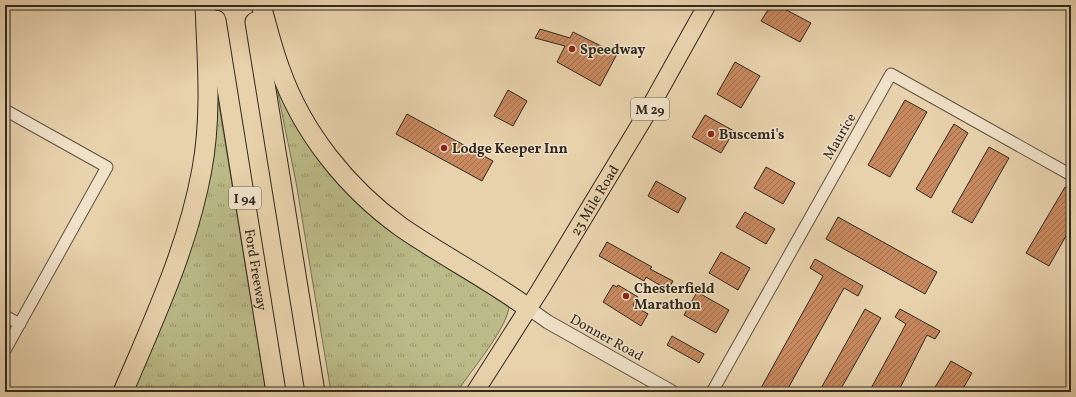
<svg xmlns="http://www.w3.org/2000/svg" width="1076" height="397" viewBox="0 0 1076 397" font-family="Vollkorn,serif">
  <style>
    .grass { fill: url(#grass-tufts); stroke: #767254 }
    .building { fill: url(#building-hatch); stroke: #312a20 }
    .lines { fill: none; stroke-linecap: round; stroke-linejoin: round }
    .minor-casing { stroke: #5f5443; stroke-width: 13 }
    .tertiary-casing { stroke: #5f5443; stroke-width: 15 }
    .primary-casing { stroke: #312a20; stroke-width: 19 }
    .motorway-casing { stroke: #312a20; stroke-width: 21 }
    .minor { stroke: #f0e2c9; stroke-width: 11 }
    .tertiary { stroke: #f0e2c9; stroke-width: 13 }
    .primary { stroke: #e8d2ac; stroke-width: 17 }
    .motorway { stroke: #e8d2ac; stroke-width: 19 }
    .poi-dot { fill: #8f2418; stroke: #f0e2c9; stroke-width: 1.5 }
    .labels { text-anchor: middle; stroke-width: 3; stroke-linejoin: round; paint-order: stroke }
    .shield { fill: #f0e2c9; stroke: #6a6153; stroke-width: 1 }
    .shield-label { font-size: 13px; font-weight: bold; fill: #312a20 }
    .poi-label { font-size: 14px; font-weight: bold; fill: #312a20; stroke: #f0e2c9; text-anchor: start }
    .street-label { font-size: 14px; fill: #312a20; stroke: #f0e2c9 }
  </style>
  <defs>
    <pattern id="grass-tufts" width="24" height="20" patternUnits="userSpaceOnUse"><rect width="24" height="20" fill="#babb87"/><path d="M3 7l-1-3M5 7V3M7 7l1-3M15 17l-1-3M17 17v-4M19 17l1-3" fill="none" stroke="#98986e"/></pattern>
    <pattern id="building-hatch" width="6" height="6" patternUnits="userSpaceOnUse"><rect width="6" height="6" fill="#c8895f"/><path d="M-1 1l2-2M0 6l6-6M5 7l2-2" fill="none" stroke="#a3704e"/></pattern>
  </defs>
  <rect width="100%" height="100%" fill="#e8d2ac"/>
  <filter id="stains"><feTurbulence type="fractalNoise" baseFrequency=".005" numOctaves="4"/><feColorMatrix values="0 0 0 0 .2 0 0 0 0 .09 0 0 0 0 .02 0 0 0 .5 -.17"/></filter>
  <radialGradient id="worn" r=".72"><stop offset=".6" stop-color="#630" stop-opacity="0"/><stop offset="1" stop-color="#630" stop-opacity=".3"/></radialGradient>
  <path class="grass" d="M275,79L311,143L509,304C511,324 469,373 457,392H331L296,182Z
    M218,99L266,392H129L177,279L214,100Z"/>
  <path class="building" d="M771,5H777L811,23L800,42L761,21Z
    M540,29L570,38L573,32L617,54L600,86L557,62L565,46L535,38Z
    M735,62L760,76L741,108L717,94Z
    M508,90L527,101L513,126L494,116Z
    M905,100L927,112L890,177L868,165Z
    M407,114L493,161L482,181L396,134Z
    M705,115L734,131L721,153L692,137Z
    M954,124L968,133L931,198L916,189Z
    M989,147L1009,158L972,223L952,212Z
    M766,167L795,183L783,204L754,188Z
    M656,181L686,198L678,213L648,196Z
    M1065,187L1071,190V227L1049,266L1026,253Z
    M745,212L775,229L766,244L736,227Z
    M838,217L937,272L925,294L826,239Z
    M607,242L652,267L650,269L673,281L668,290L646,277L644,281L599,256Z
    M721,252L750,268L738,290L709,273Z
    M815,259L863,286L858,296L844,288L786,392H768L761,388L823,276L810,268Z
    M613,285L617,287L618,285L638,297L633,305L648,314L641,326L603,302Z
    M697,292L729,310L716,333L684,315Z
    M865,309L881,318L839,392H819Z
    M900,309L940,331L935,339L927,335L898,392H869L906,324L895,317Z
    M672,336L704,354L699,363L667,345Z
    M951,361L972,373L961,392H939L934,389Z"/>
  <g class="lines">
    <defs>
      <path id="minor" d="M5,110L107,167L5,350
        M5,316L20,324
        M712,392L891,74L1071,175"/>
      <path id="tertiary" d="M528,308L548,322L672,392"/>
      <g id="primary">
        <path id="s1" d="M475,392L540,290L644,118L707,5"/>
      </g>
      <g id="motorway">
        <path d="M261,5C267,26 272,48 280,69C302,132 347,188 401,227C443,256 488,279 528,308"/>
        <path id="s2" d="M216,20L276,392"/>
        <path d="M255,22L315,392"/>
        <path d="M123,392C154,319 188,247 202,169C212,115 207,59 205,5"/>
      </g>
    </defs>
    <use href="#minor" class="minor-casing"/>
    <use href="#tertiary" class="tertiary-casing"/>
    <use href="#primary" class="primary-casing"/>
    <use href="#motorway" class="motorway-casing"/>
    <use href="#minor" class="minor"/>
    <use href="#tertiary" class="tertiary"/>
    <use href="#primary" class="primary"/>
    <use href="#motorway" class="motorway"/>
  </g>
  <g class="poi-dot">
    <circle cx="572" cy="49" r="4"/>
    <circle cx="711" cy="134" r="4"/>
    <circle cx="444" cy="148" r="4"/>
    <circle cx="626" cy="296" r="4"/>
  </g>
  <g class="labels">
    <g class="shield">
      <rect x="631" y="98" width="38" height="22" rx="3"/>
      <rect x="229" y="187" width="32" height="22" rx="3"/>
    </g>
    <g class="shield-label">
      <text x="650" y="114">M 29</text>
      <text x="245" y="203">I 94</text>
    </g>
    <g class="poi-label">
      <text x="580" y="54">Speedway</text>
      <text x="719" y="139">Buscemi's</text>
      <text x="452" y="153">Lodge Keeper Inn</text>
      <text x="634" y="293">Chesterfield<tspan x="634" dy="16">Marathon</tspan></text>
    </g>
    <g class="street-label">
      <text transform="translate(839 136) rotate(-60)" y="5">Maurice</text>
      <text dy="5" stroke="none"><textPath href="#s1" startOffset="226">23 Mile Road</textPath></text>
      <text dy="5" stroke="none"><textPath href="#s2" startOffset="253">Ford Freeway</textPath></text>
      <text transform="translate(607 337) rotate(29)" y="5">Donner Road</text>
    </g>
  </g>
  <rect width="1076" height="397" fill="none" stroke="#e8d2ac" stroke-width="20"/>
  <rect x="6" y="6" width="1064" height="385" fill="none" stroke="#312a20" stroke-width="2"/>
  <rect x="10" y="10" width="1056" height="377" fill="none" stroke="#312a20"/>
  <rect width="100%" height="100%" filter="url(#stains)"/>
  <rect width="100%" height="100%" fill="url(#worn)"/>
</svg>
